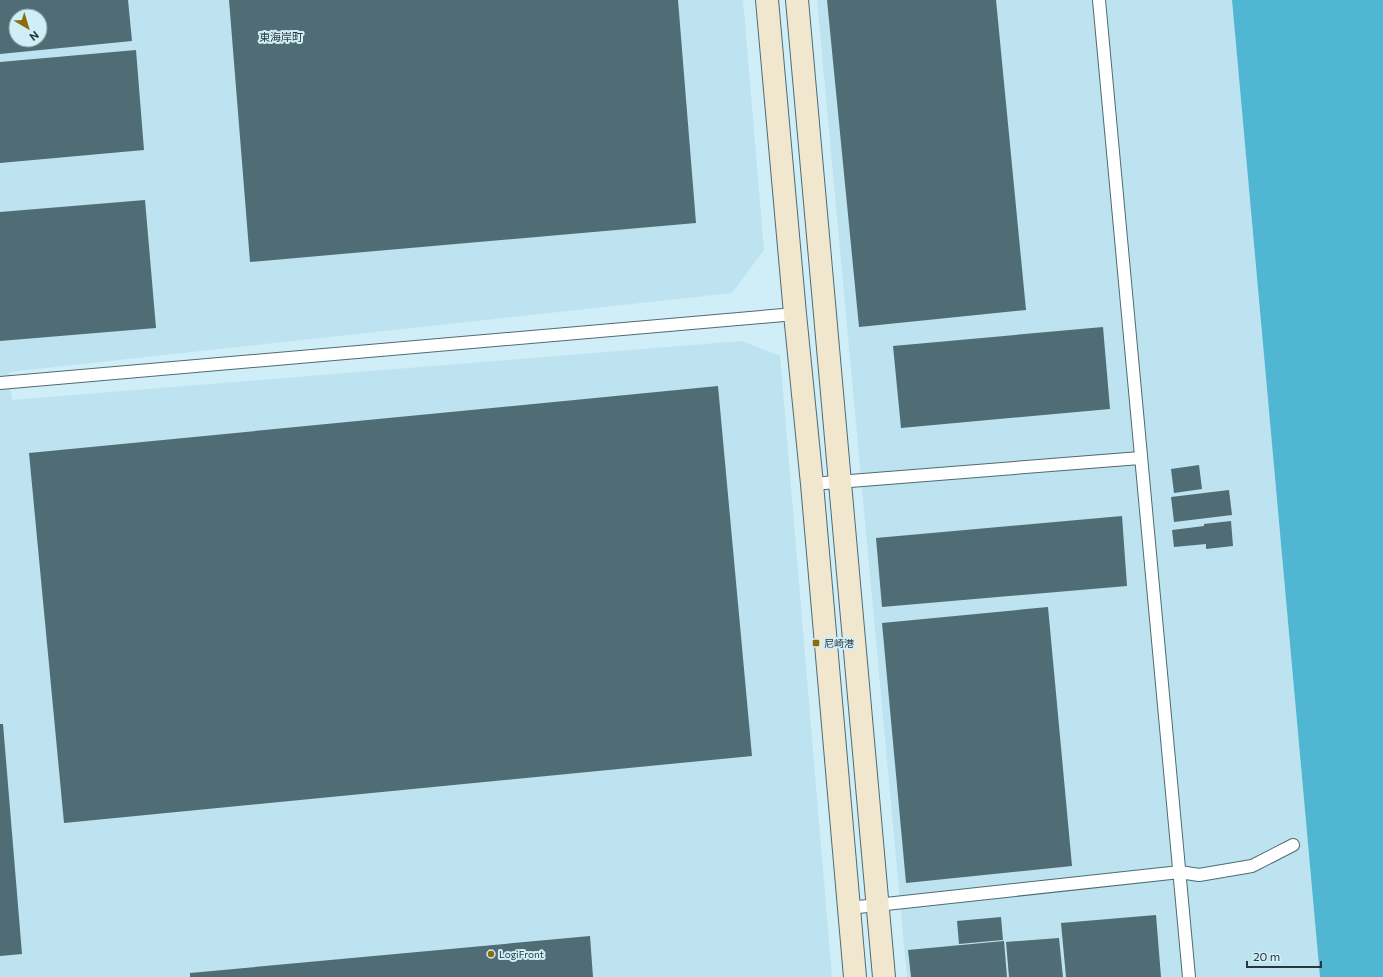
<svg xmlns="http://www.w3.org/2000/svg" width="1383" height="977" viewBox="0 0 1383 977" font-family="Commissioner,'Noto Sans JP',sans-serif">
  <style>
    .built { fill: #bce3ef; fill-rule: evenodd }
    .water { fill: #51b6d1 }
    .building { fill: #506c74; fill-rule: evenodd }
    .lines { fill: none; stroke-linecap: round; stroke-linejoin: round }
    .lane-casing { stroke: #4f6b73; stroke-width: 14 }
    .secondary-casing { stroke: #4f6b73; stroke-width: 24 }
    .lane { stroke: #fff; stroke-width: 12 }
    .secondary { stroke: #f1e7ce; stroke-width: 22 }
    .poi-dot { fill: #8b6d0e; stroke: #d0eef8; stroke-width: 1.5 }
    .labels { text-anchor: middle; stroke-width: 4; stroke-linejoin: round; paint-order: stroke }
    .poi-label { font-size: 10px; fill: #2a373a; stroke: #d0eef8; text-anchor: start }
    .neighbourhood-label { font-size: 11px; fill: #2a373a; stroke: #d0eef8 }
  </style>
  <rect width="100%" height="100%" fill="#d0eef8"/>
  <path class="built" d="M0,0H743L764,250L732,293L9,372L12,400L742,341L780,356L832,977H0ZM16,16H40V40H16Z
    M817,0H1232L1320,977H907Z"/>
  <path class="water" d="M1232,0H1383V977H1320Z"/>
  <path class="building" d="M0,0H128L132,41L0,54ZM16,16H40V40H16Z
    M229,0H678L696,223L250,262Z
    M827,0H996L1026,310L859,327Z
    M136,50L144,150L0,163V62Z
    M145,200L156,328L0,341V212Z
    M1103,327L1110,409L901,428L893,346Z
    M718,386L752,756L64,823L29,453Z
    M1199,465L1202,489L1174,493L1171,469Z
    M1229,490L1232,515L1174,522L1171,497Z
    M1122,516L1127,586L882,607L876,538Z
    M1231,521L1233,546L1206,549V544L1174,547L1172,530L1204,526V524Z
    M1048,607L1072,866L906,883L882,623Z
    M0,724H3L22,954L0,956Z
    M1156,915L1161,977H1066L1061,923Z
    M1001,917L1003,940L959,944L957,921Z
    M590,936L593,977H190V973Z
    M1059,938L1063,977H1009L1006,942Z
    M1004,941L1007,977H911L908,950Z"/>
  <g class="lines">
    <defs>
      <path id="lane" d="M1099,0L1189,977
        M0,383L795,314
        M812,484L1140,458
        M849,908L1180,872L1199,875L1252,866L1293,845"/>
      <path id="secondary" d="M767,0L795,314L812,484L855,977
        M797,0L884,977"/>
    </defs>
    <use href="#lane" class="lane-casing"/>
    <use href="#secondary" class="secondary-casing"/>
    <use href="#lane" class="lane"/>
    <use href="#secondary" class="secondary"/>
  </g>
  <g class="poi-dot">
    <rect x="812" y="639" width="8" height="8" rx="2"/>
    <circle cx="491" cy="954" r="4"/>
  </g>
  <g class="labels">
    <g class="poi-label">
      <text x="824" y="647">尼崎港</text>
      <text x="499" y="958">LogiFront</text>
    </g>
    <g class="neighbourhood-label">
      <text x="281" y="41">東海岸町</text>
    </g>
  </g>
  <g transform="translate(28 28) rotate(142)"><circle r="19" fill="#d0eef8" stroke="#8ea5ac"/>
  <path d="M0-3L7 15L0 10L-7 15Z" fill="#8b6d0e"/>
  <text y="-6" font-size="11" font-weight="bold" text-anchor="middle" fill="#2a373a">N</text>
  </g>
  <path d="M1247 961v6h74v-6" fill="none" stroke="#2a373a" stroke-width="2"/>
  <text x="1253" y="961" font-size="12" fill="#2a373a" stroke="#d0eef8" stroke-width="3" paint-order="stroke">20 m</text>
</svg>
